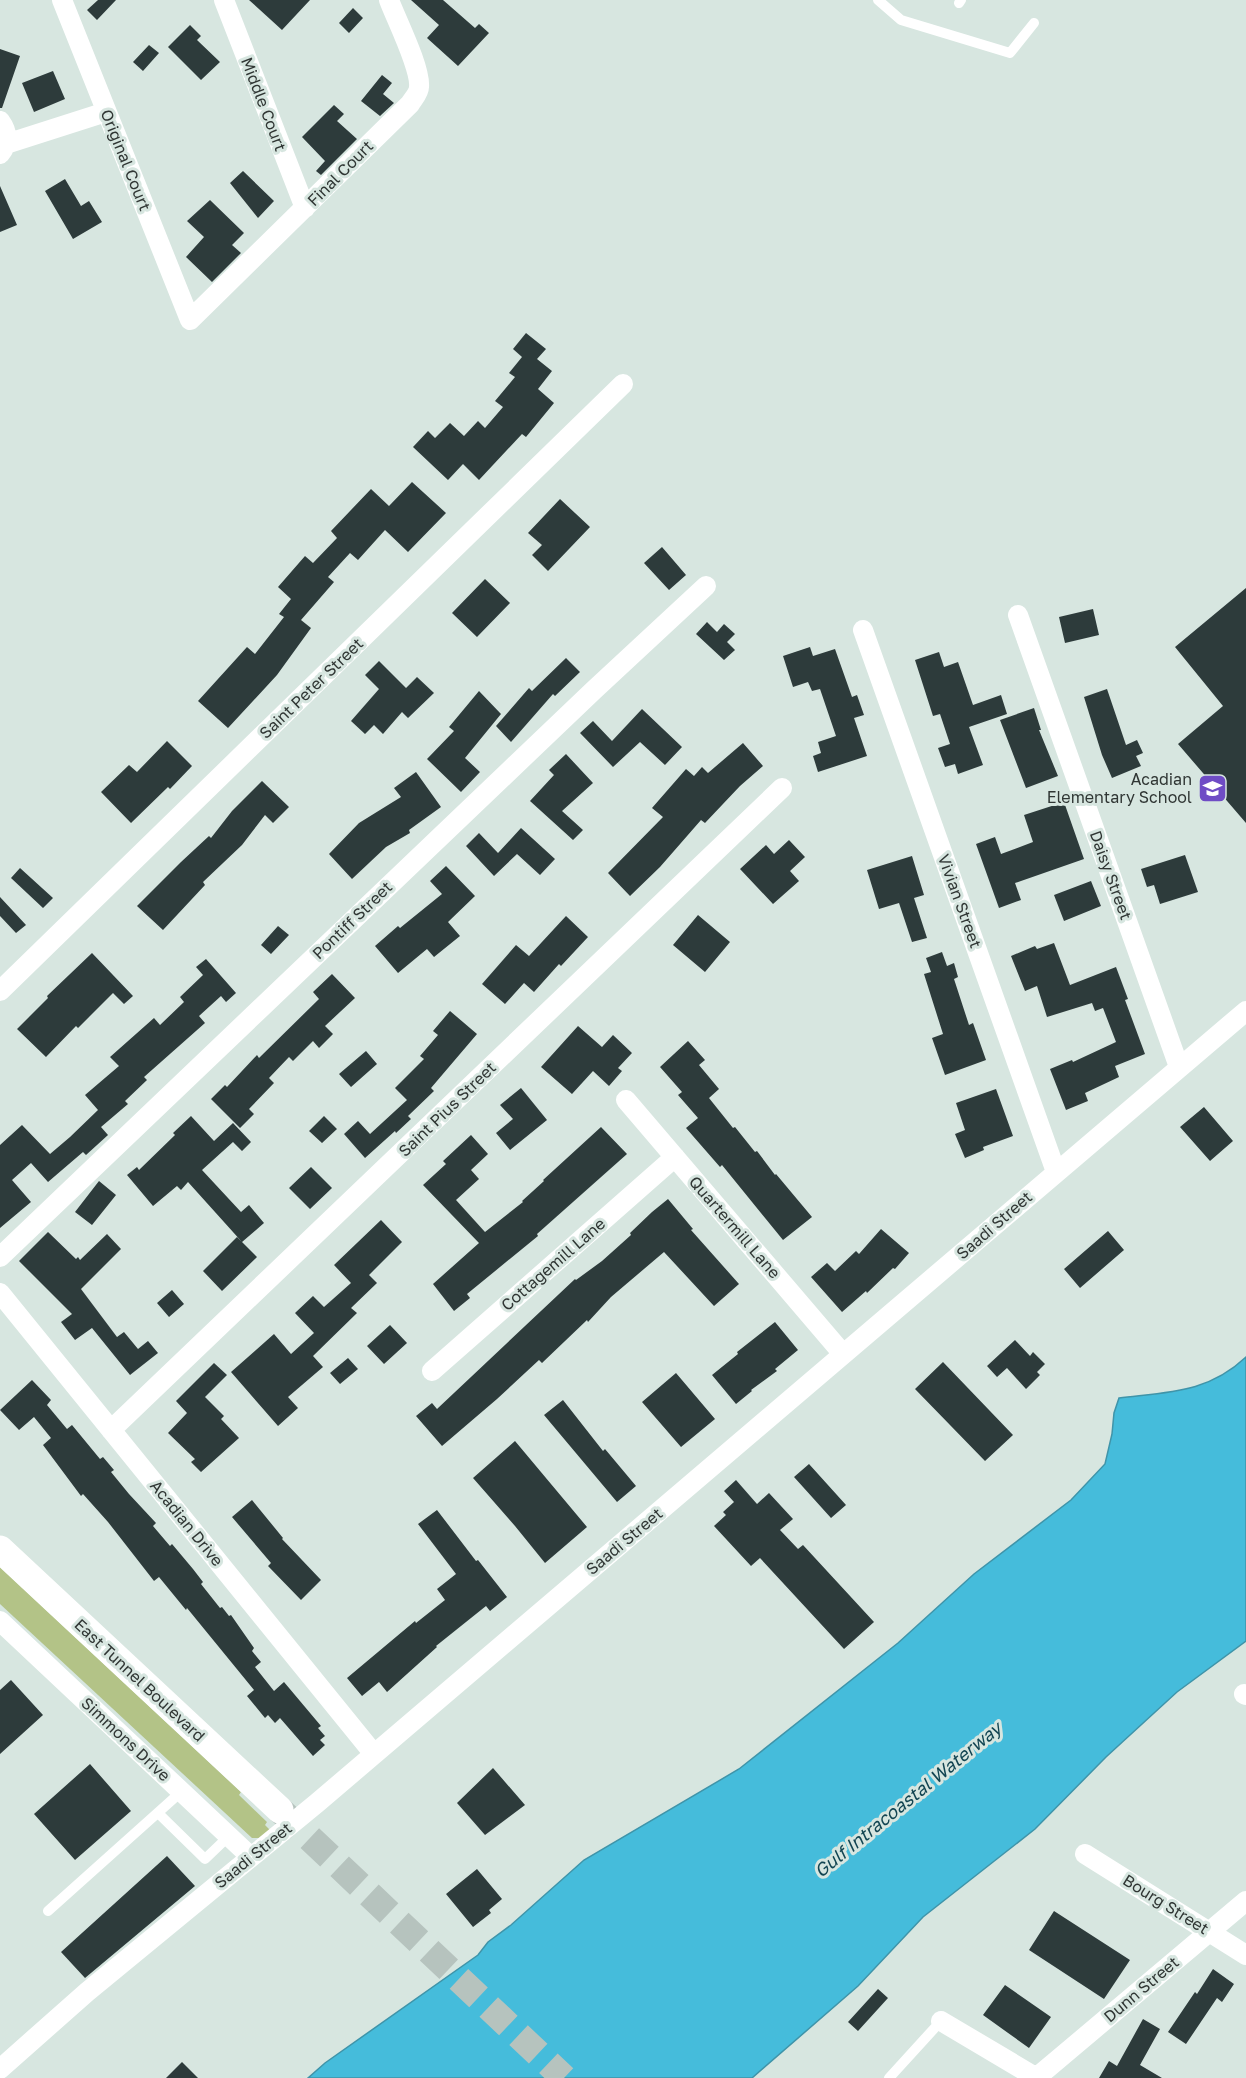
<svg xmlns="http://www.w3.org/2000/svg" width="1246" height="2078" viewBox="0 0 1246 2078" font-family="'Golos Text',sans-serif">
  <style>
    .green { fill: #b3c387 }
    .water { fill: #45bcdb; stroke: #3f94a9; stroke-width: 1.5 }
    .building { fill: #2d3b3b }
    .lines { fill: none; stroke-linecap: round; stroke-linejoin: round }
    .secondary-tunnel { stroke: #b6c3be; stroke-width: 27; stroke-dasharray: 27 14; stroke-linecap: butt }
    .service { stroke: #fff; stroke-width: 10 }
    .minor { stroke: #fff; stroke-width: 20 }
    .secondary { stroke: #fff; stroke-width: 27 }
    .labels { text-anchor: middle; stroke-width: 6; stroke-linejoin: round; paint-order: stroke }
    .street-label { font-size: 16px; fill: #303634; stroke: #d7e6e0 }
    .poi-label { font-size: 16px; fill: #303634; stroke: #d7e6e0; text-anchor: end }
    .water-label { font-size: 18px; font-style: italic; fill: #124552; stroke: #d7e6e0 }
  </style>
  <rect width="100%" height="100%" fill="#d7e6e0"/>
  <path class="green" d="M0,1567L241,1792L239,1795L267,1822L265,1825L272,1832L262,1838H252L0,1604Z"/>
  <path class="water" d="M1246,1357V1641L1177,1692L1106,1757L1035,1829L923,1917L858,1986L752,2078H308L325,2063L478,1955L488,1942L511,1925L584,1860L739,1769L898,1643L974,1574L1071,1500L1105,1464L1112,1434L1114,1413L1119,1398C1168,1392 1208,1393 1246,1357Z"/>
  <path class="building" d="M98,0H116L97,20L87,10Z
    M249,0H310L282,30Z
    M411,0H443L475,28L479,24L489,33L458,66L427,38L439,25Z
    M353,8L363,18L349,33L339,23Z
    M190,25L201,36L197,40L220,62L201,80L168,47Z
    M149,45L159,53L143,71L133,62Z
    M0,49L20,56L2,108H0Z
    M53,71L65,99L34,112L22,83Z
    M382,75L392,83L383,94L394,103L380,116L361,101Z
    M334,105L344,114L337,121L357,139L321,175L316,171L325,161L302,137Z
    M243,171L274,201L258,218L230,183Z
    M65,179L81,206L89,201L102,222L73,239L45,191Z
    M0,186L17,225L0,232Z
    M210,200L244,233L232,245L241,253L212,282L186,257L204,237L187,221Z
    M526,333L546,349L537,359L552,371L538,389L554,403L526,437L522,434L479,480L463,464L448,480L413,447L428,431L435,438L450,423L464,436L478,421L485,428L503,407L495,401L515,377L509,373L522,357L513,349Z
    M412,482L446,513L408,552L385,530L358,560L350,553L328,577L334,582L301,620L311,628L277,675L228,728L198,701L247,647L255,654L284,617L279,614L291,599L278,587L305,556L313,563L337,538L331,531L371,489L389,506Z
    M560,499L590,527L548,571L532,555L542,545L528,533Z
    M662,547L686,575L669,590L644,563Z
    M485,579L510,603L477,637L452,613Z
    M1246,588V823L1178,744L1223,706L1175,647Z
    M1093,609L1099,635L1065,643L1059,617Z
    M707,622L717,632L724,624L735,634L727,642L735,650L724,660L696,634Z
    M810,647L813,656L835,649L852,697L857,695L864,715L854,718L867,756L818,772L813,756L821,753L818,742L836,736L820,689L812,691L808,682L793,687L783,656Z
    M939,652L944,667L958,662L973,705L1001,695L1007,714L969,727L983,765L958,774L955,764L945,767L938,748L950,744L940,714L933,716L915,660Z
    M566,658L580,672L555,696L553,694L511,742L496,726L529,688L532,691Z
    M379,661L406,688L417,677L434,693L408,718L402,712L383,734L374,725L365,734L351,721L379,689L365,675Z
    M1107,689L1126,745L1137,740L1143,753L1136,756L1141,766L1112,778L1102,755L1084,697Z
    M479,691L501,714L465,758L480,772L461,792L427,759L454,731L449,727Z
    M1034,708L1041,730H1039L1058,776L1026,788L1000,720Z
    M642,709L682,747L665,765L640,742L613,767L580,733L593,721L612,741Z
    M167,741L192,766L170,789L168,787L131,823L101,792L129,765L137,772Z
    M743,743L763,766L740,786L705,823L701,820L660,867L630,896L608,873L663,817L652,808L686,769L694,776L702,767L708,773Z
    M566,754L593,783L562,811L583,830L573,840L530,801L554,775L549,770Z
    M416,772L441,807L409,830L410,833L386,847L352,879L329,854L359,823L401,797L394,788Z
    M262,781L289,807L273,823L265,815L242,845L203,882L205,885L163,930L137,906L181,862L209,836L211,838L232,811Z
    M1064,802L1084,859L1015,883L1021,900L999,908L976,844L995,837L1001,854L1033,842L1024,815Z
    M521,828L555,859L540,875L517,854L494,876L466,846L479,833L498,853Z
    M789,840L805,857L790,871L799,881L773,904L740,869L766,845L774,854Z
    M1185,855L1198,892L1160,904L1154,885L1147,887L1141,869Z
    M912,856L924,895L914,898L927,938L912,942L899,903L879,909L867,870Z
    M446,866L475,896L448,922L460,936L434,957L427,949L398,973L375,946L398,926L400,928L442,894L430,881Z
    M20,868L53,898L43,908L11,878Z
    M1091,881L1101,906L1064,921L1054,895Z
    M0,897L26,925L16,933L0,916Z
    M698,915L730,942L705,972L673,945Z
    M566,916L588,937L561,966L559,964L534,992L524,983L505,1004L482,984L516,945L529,956Z
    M278,926L289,935L271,954L261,945Z
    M1054,943L1070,985L1116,967L1128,999L1125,1000L1145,1054L1115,1066L1119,1077L1085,1093L1088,1101L1066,1110L1050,1069L1072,1060L1073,1062L1116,1042L1103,1008L1095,1011L1092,1003L1047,1017L1037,986L1025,991L1011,956L1035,946L1037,949Z
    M942,952L947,966L954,963L958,977L954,979L969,1025L973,1023L986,1060L945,1075L932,1038L943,1034L924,974L931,972L926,958Z
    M92,953L133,996L124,1004L113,993L78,1028L76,1026L46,1057L17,1029L48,998L47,996Z
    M206,959L236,993L226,1002L221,996L199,1016L205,1023L144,1077L147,1080L125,1101L128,1104L101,1127L108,1135L86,1155L83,1152L48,1182L31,1163L12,1180L31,1202L0,1228V1145L22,1125L50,1154L70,1137L98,1110L85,1095L119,1066L110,1057L154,1018L160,1025L184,1002L180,997L203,975L196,967Z
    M332,974L355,998L325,1026L333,1034L319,1048L313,1041L293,1061L289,1057L269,1078L274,1083L249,1109L254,1114L240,1128L211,1099L225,1085L227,1087L257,1055L259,1058L319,999L313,992Z
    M450,1011L477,1034L431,1088L434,1091L408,1116L411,1119L396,1133L395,1131L365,1158L344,1134L358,1121L370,1134L407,1100L395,1088L424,1059L420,1056L438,1035L433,1031Z
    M578,1026L602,1047L613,1035L632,1053L618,1068L622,1071L609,1086L593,1071L572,1094L541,1067Z
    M688,1041L705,1060L699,1065L719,1089L709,1098L733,1128L735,1127L755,1152L757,1151L775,1175L776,1174L812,1217L783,1240L722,1165L720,1167L686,1128L698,1118L678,1095L682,1092L660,1067Z
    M366,1051L377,1064L351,1087L339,1074Z
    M521,1088L547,1120L510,1150L496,1133L513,1119L500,1105Z
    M996,1089L1013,1136L983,1147L984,1150L965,1158L955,1134L965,1130L956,1103Z
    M1204,1107L1233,1141L1210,1161L1180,1127Z
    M191,1116L214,1141L233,1123L251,1142L242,1151L233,1142L202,1170L241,1212L249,1205L264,1223L242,1242L188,1182L181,1190L177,1186L153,1206L127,1175L137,1167L139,1170L175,1135L173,1133Z
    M324,1116L337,1129L322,1143L309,1131Z
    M601,1127L627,1154L537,1234L538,1236L467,1294L470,1298L454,1311L433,1284L479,1243L423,1185L446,1164L443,1161L471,1135L488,1154L471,1170L479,1179L456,1200L485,1232L523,1202L522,1201L544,1181L543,1180Z
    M311,1167L332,1188L310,1209L289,1188Z
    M99,1181L116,1195L92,1225L75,1212Z
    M668,1199L693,1229L691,1230L739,1284L714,1306L664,1252L611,1297L588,1322L587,1320L542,1363L539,1360L497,1399L442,1446L416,1416L432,1403L437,1409L575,1279L576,1280L602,1261L631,1235L630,1233L652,1212Z
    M381,1220L402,1242L369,1275L377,1283L351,1308L357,1313L313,1356L323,1367L288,1397L298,1408L278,1426L231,1372L274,1334L291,1354L314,1333L295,1313L313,1296L324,1307L351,1283L334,1265Z
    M881,1229L909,1253L895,1269L893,1268L867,1293L866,1291L842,1312L811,1277L827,1263L835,1271L856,1251L859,1254Z
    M1108,1231L1124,1250L1080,1288L1064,1269Z
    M48,1232L76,1259L78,1257L80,1260L107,1234L121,1249L81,1289L117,1337L124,1332L138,1349L148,1341L158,1353L130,1375L92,1328L75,1340L61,1322L72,1314L19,1261Z
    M237,1237L257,1257L222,1291L203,1271Z
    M172,1290L184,1304L169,1317L157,1303Z
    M775,1322L798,1350L775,1369L777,1371L751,1390L752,1391L736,1404L712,1375L738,1354L737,1352Z
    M390,1325L407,1343L384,1364L367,1346Z
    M1015,1340L1030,1356L1033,1352L1045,1364L1037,1372L1040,1375L1026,1389L1007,1368L997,1377L987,1366Z
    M348,1358L358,1369L340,1384L330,1373Z
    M943,1362L1013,1435L985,1461L915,1389Z
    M214,1363L227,1375L205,1397L224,1416L221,1419L239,1438L201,1472L191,1462L195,1459L168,1433L187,1413L176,1401Z
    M676,1373L715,1419L681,1447L642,1402Z
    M32,1380L51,1400L47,1405L67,1429L72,1425L100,1459L103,1457L114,1470L111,1472L129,1494L156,1523L153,1526L170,1546L172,1544L193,1569L203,1582L201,1584L220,1608L222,1607L229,1616L231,1615L254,1648L252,1651L261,1662L255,1667L274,1691L284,1682L321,1726L318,1728L325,1736L320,1740L325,1745L313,1756L280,1718L275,1723L268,1715L265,1718L247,1696L254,1690L187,1608L186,1610L159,1577L154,1581L108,1522L83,1494L81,1496L43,1445L51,1438L34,1417L19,1430L0,1410Z
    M563,1400L603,1451L605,1449L636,1486L617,1502L544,1415Z
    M515,1441L587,1527L545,1563L515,1526L473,1478Z
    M809,1464L846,1505L831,1518L794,1477Z
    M736,1480L757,1504L769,1493L793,1519L780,1530L798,1549L803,1545L874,1622L844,1649L760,1558L751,1566L714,1526L726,1515L723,1512L734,1502L724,1491Z
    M252,1500L283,1538L282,1539L321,1580L301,1600L268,1566L271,1563L232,1517Z
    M437,1510L476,1561L478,1560L507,1597L490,1611L486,1606L436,1646L437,1647L387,1692L379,1682L362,1696L347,1678L415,1621L416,1623L445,1600L437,1589L456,1574L418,1524Z
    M11,1680L43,1715L0,1754V1690Z
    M90,1764L131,1811L75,1860L34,1814Z
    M493,1768L525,1805L485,1835L457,1803Z
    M167,1856L195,1886L85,1978L61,1952Z
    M477,1869L502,1899L489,1910L491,1913L473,1927L446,1894Z
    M1054,1911L1130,1960L1104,1999L1029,1950Z
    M1213,1969L1234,1984L1222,2002L1217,1998L1186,2044L1168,2032L1195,1992L1197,1994Z
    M1005,1985L1051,2017L1029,2048L983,2015Z
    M878,1989L888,1998L858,2031L848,2022Z
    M1143,2019L1160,2029L1140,2065L1162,2078H1099L1109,2061L1117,2066Z
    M182,2062L198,2078H166Z"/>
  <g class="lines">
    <path class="secondary-tunnel" d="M280,1810L564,2078"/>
    <path class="service" d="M878,0L901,20L1010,53L1034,23
      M959,3L961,0
      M158,1813L205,1859L229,1836
      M48,1911L182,1791
      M889,2078L941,2021"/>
    <path class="minor" d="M62,0L190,320L410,104C413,99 419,93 419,87C421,68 396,19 389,0
      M224,0L305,208
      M0,121C8,132 9,143 0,154
      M6,144L106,112
      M1018,615L1179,1067
      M863,630L1056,1172
      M0,991L623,384
      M626,1100L843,1354
      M0,1257L594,690L706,586
      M0,1293L374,1754
      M432,1371L675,1157
      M111,1430L782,788
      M0,1621L251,1857
      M1244,1694L1246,1695
      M1085,1854L1246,1955
      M941,2021L1037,2078
      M0,2069L87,1992L317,1803L1246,1011
      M1036,2078L1246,1901"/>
    <path class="secondary" d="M0,1549L280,1810"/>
  </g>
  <defs>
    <symbol id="school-square" viewBox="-11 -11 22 22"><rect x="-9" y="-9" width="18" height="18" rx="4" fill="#6f4cc5" stroke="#d7e6e0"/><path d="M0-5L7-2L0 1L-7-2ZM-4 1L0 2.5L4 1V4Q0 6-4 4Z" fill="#fff"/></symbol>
  </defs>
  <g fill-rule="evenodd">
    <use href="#school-square" x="1196" y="772" width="33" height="33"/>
  </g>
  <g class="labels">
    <g class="street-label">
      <text transform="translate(264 104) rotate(69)" y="6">Middle Court</text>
      <text transform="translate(126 160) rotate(68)" y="6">Original Court</text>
      <text transform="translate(340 173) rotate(-45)" y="6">Final Court</text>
      <text transform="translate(311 688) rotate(-44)" y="6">Saint Peter Street</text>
      <text transform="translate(1111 875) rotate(70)" y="6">Daisy Street</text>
      <text transform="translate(960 901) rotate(70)" y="6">Vivian Street</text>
      <text transform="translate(352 920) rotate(-44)" y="6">Pontiff Street</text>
      <text transform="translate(447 1109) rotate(-44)" y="6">Saint Pius Street</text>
      <text transform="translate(994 1225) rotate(-41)" y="6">Saadi Street</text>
      <text transform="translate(735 1227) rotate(49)" y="6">Quartermill Lane</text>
      <text transform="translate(553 1264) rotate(-41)" y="6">Cottagemill Lane</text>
      <text transform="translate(187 1523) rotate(51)" y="6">Acadian Drive</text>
      <text transform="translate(624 1541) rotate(-40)" y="6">Saadi Street</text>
      <text transform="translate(140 1680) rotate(43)" y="6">East Tunnel Boulevard</text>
      <text transform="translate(126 1739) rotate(43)" y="6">Simmons Drive</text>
      <text transform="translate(253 1855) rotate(-39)" y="6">Saadi Street</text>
      <text transform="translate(1166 1904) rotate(32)" y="6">Bourg Street</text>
      <text transform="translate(1141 1989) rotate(-40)" y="6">Dunn Street</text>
    </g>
    <g class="poi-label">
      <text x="1192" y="785">Acadian<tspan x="1192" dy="18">Elementary School</tspan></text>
    </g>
    <g class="water-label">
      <text transform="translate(908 1800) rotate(-39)" y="6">Gulf Intracoastal Waterway</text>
    </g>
  </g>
</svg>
